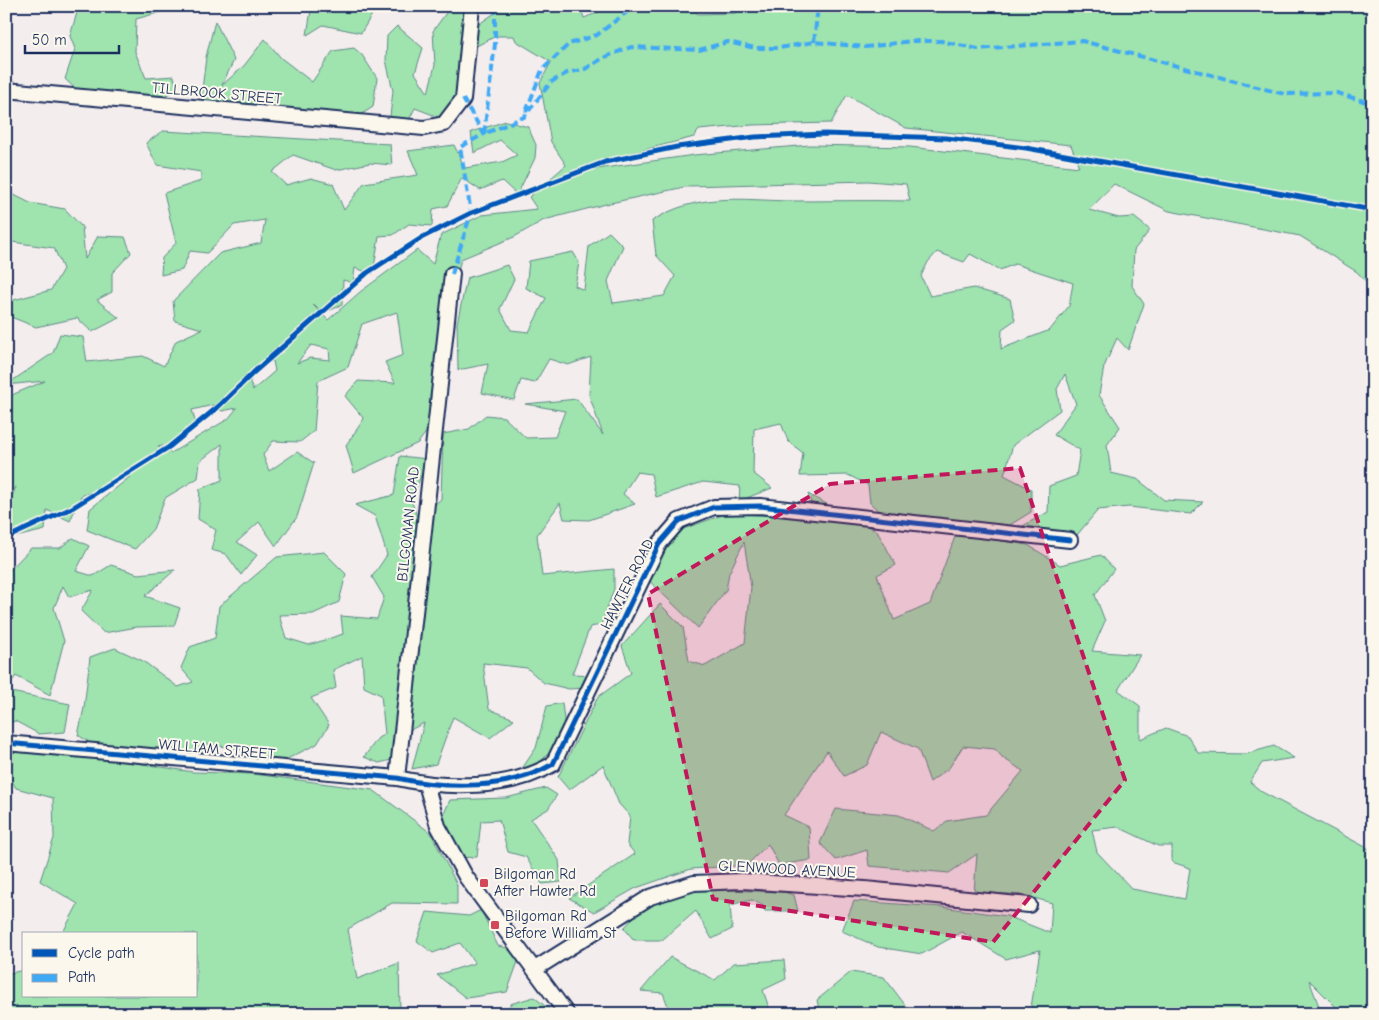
<svg xmlns="http://www.w3.org/2000/svg" width="1379" height="1020" viewBox="0 0 1379 1020" font-family="'Comic Neue',sans-serif">
  <style>
    .green { fill: #9fe3ae; stroke: #5d8986; fill-rule: evenodd }
    .lines { fill: none; stroke-linecap: round; stroke-linejoin: round }
    .minor-casing { stroke: #1b2f5e; stroke-width: 18 }
    .minor { stroke: #fbf7ec; stroke-width: 14 }
    .quiet { stroke: #3fa9f5; stroke-width: 4; stroke-dasharray: 8 4; stroke-linecap: butt }
    .cycleway-casing { stroke: #fbf7ec; stroke-width: 8 }
    .cycleway { stroke: #0057b8; stroke-width: 5 }
    .marked { fill: #c2185b; fill-opacity: 0.2; stroke: #c2185b; stroke-width: 4; stroke-dasharray: 10 6; stroke-linejoin: round }
    .poi-dot { fill: #d1495b; stroke: #fbf7ec; stroke-width: 2 }
    .labels { text-anchor: middle; stroke-width: 4; stroke-linejoin: round; paint-order: stroke }
    .street-label { font-size: 15px; fill: #1b2f5e; stroke: #fbf7ec }
    .poi-label { font-size: 15px; fill: #1b2f5e; stroke: #fbf7ec; text-anchor: start }
  </style>
  <rect width="100%" height="100%" fill="#f4edee"/>
  <filter id="ink" filterUnits="userSpaceOnUse"><feTurbulence type="fractalNoise" baseFrequency=".02" numOctaves="2"/><feDisplacementMap in="SourceGraphic" scale="10" xChannelSelector="R" yChannelSelector="G"/><feConvolveMatrix kernelMatrix="1 2 1 2 8 2 1 2 1" color-interpolation-filters="sRGB"/></filter>
  <g filter="url(#ink)">
    <path class="green" d="M79,6H171L161,12L136,19L135,52L146,78L174,76L177,89L159,99L82,95L65,79L75,49L70,36Z
      M309,6H377L361,33L323,25L307,35L311,10Z
      M451,6H477L469,31L502,8L501,6H535L541,12L548,6H580L584,18L614,6H689L698,14L735,13L739,6H1373V289L1357,272L1300,236L1169,211L1114,184L1089,210L1119,218L1134,217L1150,230L1134,250L1132,286L1144,304L1128,350L1117,338L1104,367L1099,395L1120,427L1107,445L1111,473L1137,479L1164,500L1203,502L1191,514L1129,507L1098,510L1077,535L1021,527L1048,512L1049,486L1076,476L1080,450L1054,435L1076,404L1065,374L1057,389L1060,410L1013,445L1004,475L1031,489V512L1005,528L957,531L935,517L887,519L870,503L868,485L848,475L800,476L803,453L788,441L781,423L754,429L753,473L772,488L739,501L740,486L703,482L656,497L651,474L637,472L623,494L635,504L589,520L564,519L560,503L537,535L542,576L614,569V589L601,625L590,627L572,674L596,675L584,688L569,689L544,683L527,668L483,663L489,709L514,719L490,738L453,717L436,764L412,769L424,723L408,731L396,759L379,763L364,757L378,738L385,734L381,695L364,687L362,656L333,670L336,688L311,698L329,725L317,744L275,765L239,749L207,744L191,757L95,746L78,735L84,708L90,657L115,648L143,661L178,687L193,682L181,668L190,647L215,638L219,606L277,557L324,552L346,574L339,602L313,614L279,615L286,638L309,645L343,634L341,616L377,619L384,597L372,577L387,555L375,516L355,505L394,495L400,456L428,459L411,500L418,519L441,499L443,434L469,429L486,415L504,417L526,438L555,437L565,411L525,404L577,399L603,435L589,395L591,357L568,365L549,359L535,383L521,380L514,400L482,393L488,364L458,370L457,323L467,278L507,265L514,279L500,309L511,330L529,332L546,298L526,288L529,261L573,252L579,262L575,286L584,290L589,246L609,232L623,246L608,281L613,303L664,296L675,276L656,255L652,221C697,192 741,200 790,201C830,201 870,200 910,201L906,184L868,181L689,186L606,204L544,220L514,237L461,259L454,286L436,419L418,443L354,473L346,445L364,419L345,396L358,381L395,383L385,362L403,355L397,312L362,324L348,367L318,381L314,431L300,442L273,441L263,455L269,471L297,452L314,463L297,517L276,546L259,522L237,542L257,555L241,575L226,554L211,550L216,530L198,519L200,489L222,480V444L200,461L198,478L165,498L153,529L135,549L87,530L90,509L131,476L81,496L70,521L47,510L45,530L12,538L6,533V510L16,487L6,493V402L14,394L45,381L6,385L53,353L60,334L83,337L87,362L143,356L164,366L176,341L202,329L175,321L173,301L220,253L261,243L265,220L234,225L207,253L190,251L182,270L161,275L162,258L176,243L164,193L201,181V172L157,165L146,143L163,131L390,144L392,165L370,163L336,170L293,155L272,172L286,185L311,178L333,184L344,210L364,183L418,175L408,151L454,145L465,168L502,162L517,155L500,140L474,153L471,132L506,121L528,127L536,145L535,158L517,195L502,181L480,190L462,178L447,206L433,209L432,226L409,224L393,235L379,236L373,274L355,268L353,283L343,280L342,305L324,313L312,304L328,320L360,292L417,250L433,264L441,235L482,215L537,209L529,197L566,165L551,142L540,83L551,62L516,41L514,36H496L461,54L473,81L441,118L415,108L407,124L390,116L393,91L386,60L387,36L397,26L423,48L415,73L428,93L435,65L433,31ZM847,95L906,128L1071,145L1079,167L910,147L810,145L694,155L590,170L620,156L694,137L699,130L752,125L831,123ZM937,252L964,262L970,254L1000,270L1015,264L1073,283L1069,306L1050,330L1001,349L1002,329L1015,320L1010,299L974,288L930,296L921,276L928,262ZM311,345L329,349L330,360L310,358L297,363ZM273,361L275,371L253,390L250,383L253,369ZM213,405L222,411L237,408L228,419L171,453L158,447L175,443L195,421L192,410Z
      M215,21L234,60L222,85L243,67L265,39L281,58L312,82L333,51L354,48L362,55L377,78L373,107L354,119L286,115L258,105L220,114L201,98L206,57Z
      M10,193L30,203L65,209L82,227L85,259L98,236L125,237L131,253L112,273V292L97,300L119,318L92,332L77,318L36,327L6,315V302L51,290L63,269L54,248L12,242L6,244V194Z
      M808,494L877,531L896,565L877,575L894,620L930,604L956,534L1028,545L1060,565L1101,555L1114,569L1095,595L1105,621L1092,651L1140,655L1118,690L1140,706V739L1166,728L1188,736L1198,753L1246,754L1274,746L1294,758L1262,763L1250,782L1262,792L1373,851V1014H1343L1309,980L1322,1014H1030L1040,950L1006,959L962,932L922,954L878,947L842,931L854,901L942,907L1007,916L1050,933L1052,903L1023,895L974,892L977,854L949,873L869,866L867,850L836,860L820,843L836,809L899,815L934,831L947,821L986,815L1023,771L1003,758L995,749L963,746L949,768L930,782L918,749L881,732L867,765L844,776L827,751L784,815L809,827L811,860L779,865L768,844L747,865L691,869L636,888L594,912L569,898L635,854L627,844L630,816L619,804L603,765L569,790L558,777L598,697L631,673L622,646L660,604L683,627L689,661L705,666L745,643L751,587L744,542L729,573L726,590L698,628L640,572L666,535L728,513L817,519ZM1118,827L1158,846H1172V862L1190,868L1185,899L1132,889L1097,852L1092,830Z
      M73,538L89,546L76,571L93,576L111,565L138,574L175,570L145,596L180,608L174,626L137,627L104,633L81,611L93,590L69,597L63,586L54,608L64,641L50,695L16,676L6,690V574L31,548H60Z
      M6,691L70,704L65,732L39,734L15,721L6,724Z
      M562,703L566,736L534,768L515,779L536,748L547,706Z
      M6,747L105,758L193,772L254,774L373,790L431,833L457,885V904L392,903L348,929L357,979L399,963L400,1010L417,1014H6V974L24,970V996H196V934H62L78,904L40,881L54,838L53,798L16,788L6,772Z
      M546,788L557,795L548,809L531,819L559,860L561,882L542,884L526,857L508,852L499,820L481,821L477,857L456,858L441,820L450,800L506,798Z
      M694,889L784,892L794,895L798,911H765L762,905L752,900L730,905L732,929L712,939L696,911L662,940H634L624,928L648,901Z
      M481,910L498,946L507,948L519,959L507,992L466,998L437,975L475,963L460,943L433,953L417,941L427,912L469,916Z
      M670,957L715,980L734,963L784,960L786,979L763,990L771,1014H671L663,993L641,991Z
      M851,972L884,977L912,1014H820L817,1000Z
      M534,997L555,1014H510V1004Z"/>
    <g class="lines">
      <defs>
        <path id="minor" d="M6,90L424,128L444,124L463,99L472,6
          M6,743L397,778C445,789 510,790 553,764L659,544L679,521L714,507L760,506L1070,540
          M397,778L452,274
          M426,784L438,826L466,877L567,1014
          M535,969L650,897L694,883L742,881L865,889L1029,905"/>
      </defs>
      <use href="#minor" class="minor-casing"/>
      <use href="#minor" class="minor"/>
      <path class="quiet" d="M495,6V44L484,134L524,117L551,82L567,73L585,69L605,57L631,47L699,50L728,42L755,48H779L814,42L866,47L912,41H941L978,49L1082,41L1284,94L1337,93L1373,104
        M814,42L818,6
        M526,112L542,70L569,44L597,35L632,8L639,6
        M452,274L471,213L460,147L484,134L463,99"/>
      <defs>
        <path id="cycleway" d="M6,538L72,508L169,447L219,406L254,372L367,273L423,237L471,213L605,162L677,147L755,137L825,134L947,138L1026,148L1373,210
          M6,743L397,778C445,789 510,790 553,764L659,544L679,521L714,507L760,506L1070,540"/>
      </defs>
      <use href="#cycleway" class="cycleway-casing"/>
      <use href="#cycleway" class="cycleway"/>
    </g>
  </g>
  <path class="marked" d="M1020,468L1125,780L993,942L713,899L648,594L830,484Z"/>
  <g class="poi-dot">
    <rect x="479" y="878" width="10" height="10" rx="2.5"/>
    <rect x="490" y="920" width="10" height="10" rx="2.5"/>
  </g>
  <g class="labels">
    <g class="street-label">
      <text transform="translate(217 93) rotate(5)" y="5">TILLBROOK STREET</text>
      <text transform="translate(408 524) rotate(-84)" y="5">BILGOMAN ROAD</text>
      <text transform="translate(627 584) rotate(-63)" y="5">HAWTER ROAD</text>
      <text transform="translate(217 749) rotate(5)" y="5">WILLIAM STREET</text>
      <text transform="translate(787 869) rotate(3)" y="5">GLENWOOD AVENUE</text>
    </g>
    <g class="poi-label">
      <text x="494" y="879">Bilgoman Rd<tspan x="494" dy="17">After Hawter Rd</tspan></text>
      <text x="505" y="921">Bilgoman Rd<tspan x="505" dy="17">Before William St</tspan></text>
    </g>
  </g>
  <rect width="1379" height="1020" fill="none" stroke="#fbf7ec" stroke-width="25"/>
  <rect x="12" y="12" width="1354" height="995" fill="none" stroke="#1b2f5e" stroke-width="2" filter="url(#ink)"/>
  <rect x="22" y="932" width="175" height="65" fill="#fbf7ec" stroke="#a1a7b3"/>
  <rect x="32" y="949" width="25" height="8" fill="#0057b8" stroke="#a1a7b3"/>
  <text x="68" y="958" font-size="15" fill="#1b2f5e">Cycle path</text>
  <rect x="32" y="974" width="25" height="8" fill="#3fa9f5" stroke="#a1a7b3"/>
  <text x="68" y="982" font-size="15" fill="#1b2f5e">Path</text>
  <path d="M25 45v8h94v-8" fill="none" stroke="#1b2f5e" stroke-width="2.5"/>
  <text x="32" y="45" font-size="15" fill="#1b2f5e" stroke="#fbf7ec" stroke-width="4" paint-order="stroke">50 m</text>
</svg>
